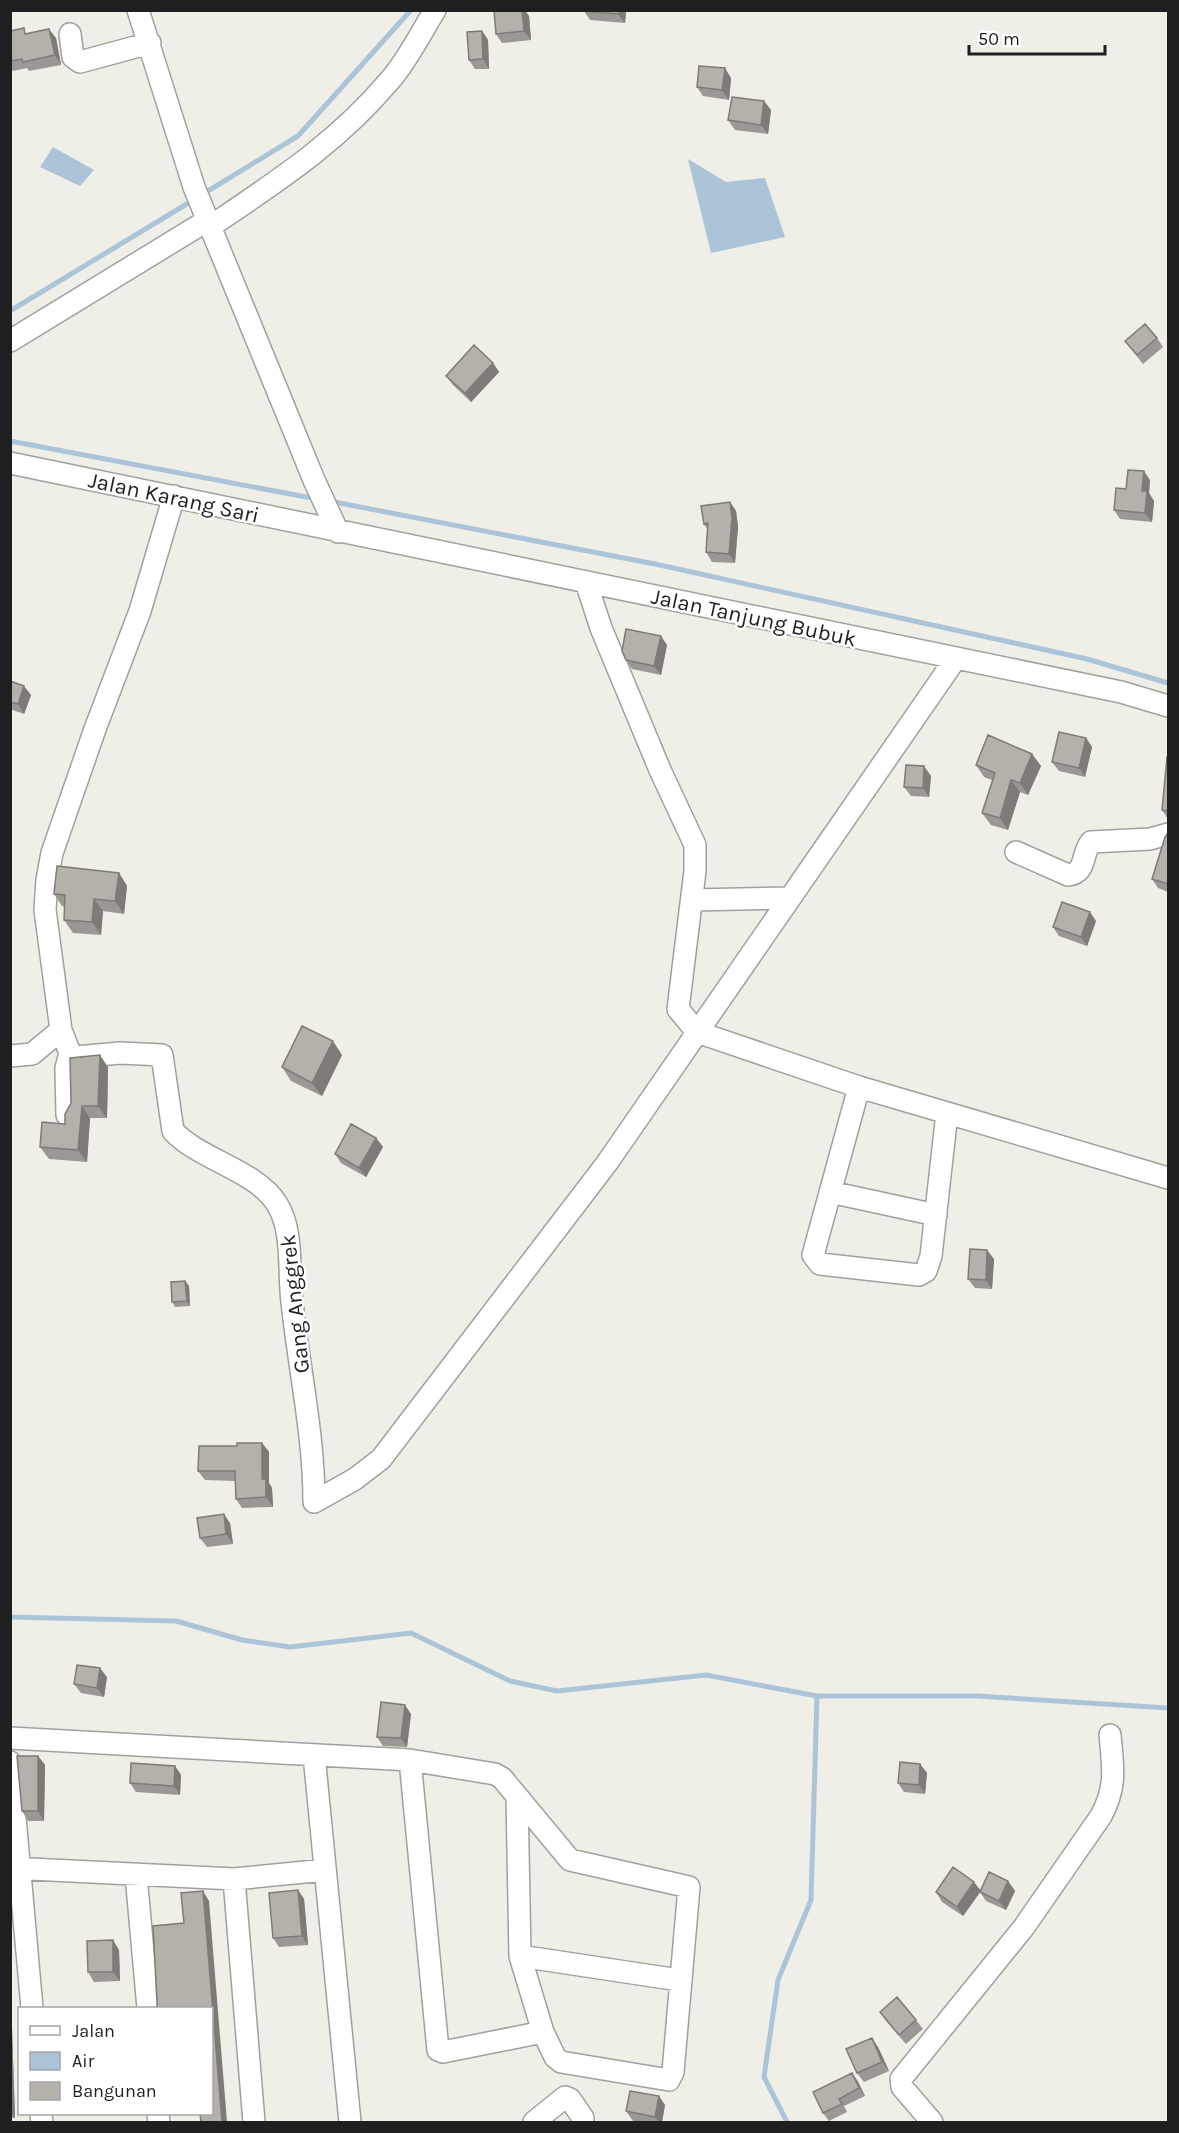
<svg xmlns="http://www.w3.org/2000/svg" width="1179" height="2133" viewBox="0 0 1179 2133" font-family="Karla,sans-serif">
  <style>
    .water { fill: #acc4d7 }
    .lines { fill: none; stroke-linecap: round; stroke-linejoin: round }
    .stream { stroke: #acc4d7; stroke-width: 5 }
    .minor-casing { stroke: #a0a0a0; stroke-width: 24 }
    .minor { stroke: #fff; stroke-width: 21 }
    .wall { fill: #9b9792 }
    .shaded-wall { fill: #7e7b77 }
    .building { fill: #b4b0aa; stroke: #7e7b77; stroke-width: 1.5 }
    .labels { text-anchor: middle; stroke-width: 5; stroke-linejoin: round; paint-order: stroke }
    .street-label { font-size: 22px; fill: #1f1f1f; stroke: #fff }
  </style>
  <rect width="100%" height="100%" fill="#efeee7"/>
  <path class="water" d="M53,147L94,170L80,186L40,167Z
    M688,159L726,182L765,178L785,237L711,253Z"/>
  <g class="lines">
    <path class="stream" d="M203,194L298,136L411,10
      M10,311L195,199
      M10,441L317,499
      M329,501L655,564L1087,659L1168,683
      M10,1617L176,1621L242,1640L290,1647L411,1633L510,1681L557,1691L706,1675L817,1696H977L1168,1708
      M787,2122L764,2077L778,1980L811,1900L817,1696"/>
    <defs>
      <path id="minor" d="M138,10L194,187L314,480L338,532
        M70,34L73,57L80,62L150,43
        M211,226C279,180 337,143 391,79C408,59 421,33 435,10
        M10,341L208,220
        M10,463L1121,692L1168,706
        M174,496L140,611L95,729L52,853L47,880L45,910L61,1030L70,1053L76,1057L120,1053L162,1055L173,1131C200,1160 256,1170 277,1204C294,1231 288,1271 292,1302C299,1369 314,1435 314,1502L355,1479L381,1459L607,1163L956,658
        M586,582L601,628L660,770L695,845V871L678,1009L697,1032L859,1087L1168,1178
        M1016,852L1068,875C1087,873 1081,854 1091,842L1150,839L1168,834
        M692,900L790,898
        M10,1056L32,1054L61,1030
        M859,1087L813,1255L820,1264L919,1275L926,1271L931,1256L947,1113
        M67,1115L66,1068L70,1053
        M830,1192L936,1215
        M10,1738L410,1760L495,1774L502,1778L570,1860L689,1887L673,2072L669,2080L561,2062L555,2057L543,2032L520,1956L517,1797
        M314,1755L350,2122
        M410,1760L438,2050L443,2052L543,2032
        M10,1762L32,2008
        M10,1868L234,1879L325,1870
        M136,1875L148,2008
        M234,1879L254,2122
        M520,1956L679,1980
        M41,2114L42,2122
        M158,2114L159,2122
        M534,2122L565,2097L570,2099L583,2118
        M932,2122L902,2087L901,2079L1024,1927L1101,1816C1117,1786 1113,1768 1110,1735"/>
    </defs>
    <use href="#minor" class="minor-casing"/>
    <use href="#minor" class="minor"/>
  </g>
  <path class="wall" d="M626,10L625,23L590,20L584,11Z
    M529,16L531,40L502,43L496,34Z
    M10,31L56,38L61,65L29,71L27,68L13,71L10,67Z
    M482,31L488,40L489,69H475L469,60Z
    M731,78L729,100L703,96L697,87Z
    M771,110L768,134L735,130L728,120Z
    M1157,338L1163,347L1143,364L1125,341Z
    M493,363L499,372L471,402L453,385L446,376Z
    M1150,480L1149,493L1154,501L1152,522L1120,519L1114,510L1126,489Z
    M730,502L736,511L738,527L735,563L712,562L706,552L707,529L704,524Z
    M667,645L661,675L632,669L626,660Z
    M10,681L31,695L24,714L10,709Z
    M1086,738L1092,747L1085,777L1059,771L1052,762Z
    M1032,754L1041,766L1028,795L1020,792L1008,830L991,825L982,813L992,780L984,777L976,765Z
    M1168,757V819L1162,810Z
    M931,776L929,797L911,796L904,787Z
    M1168,833V892L1158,888L1152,879Z
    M119,873L127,886L124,914L103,911L101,935L73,933L64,920L65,907L62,906L54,894Z
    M1096,921L1087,946L1059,936L1053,927Z
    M342,1055L322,1096L291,1081L282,1067Z
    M108,1067L107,1118H90L87,1162L49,1159L40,1147L65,1124Z
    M376,1138L383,1147L366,1177L341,1163L335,1154Z
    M994,1259L992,1289L975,1288L968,1279Z
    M185,1281L189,1286L190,1306L175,1307L172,1302Z
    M262,1443L269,1452V1483L272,1488L273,1507L242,1508L236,1499L235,1481L205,1480L198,1471L237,1446Z
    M230,1523L233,1544L207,1547L200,1538Z
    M107,1677L104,1697L81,1693L74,1684Z
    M411,1714L407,1747L383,1746L377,1737Z
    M38,1756L45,1765L44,1821H28L22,1811Z
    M920,1764L927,1773L925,1794L904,1792L898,1783Z
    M175,1766L181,1775L180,1795L136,1792L130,1783Z
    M1008,1881L1015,1891L1006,1910L986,1901L980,1892L963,1916L942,1902L936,1892L980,1891Z
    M298,1890L304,1899L308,1945L279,1947L273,1938Z
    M119,1950L120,1981L94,1982L88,1972Z
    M880,2012L916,2020L923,2029L906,2044L887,2022Z
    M10,2026L12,2028L15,2118H10Z
    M878,2047L889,2071L864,2082L857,2073Z
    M857,2080L865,2096L844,2106L847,2112L829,2121L823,2113Z
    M665,2105L662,2122H643L633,2121L626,2111Z"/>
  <path class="shaded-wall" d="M522,10H525L529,16L531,40L524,31Z
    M619,10H626L625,23L618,14Z
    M49,29L56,38L61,65L55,55Z
    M482,31L488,40L489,69L483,59Z
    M725,68L731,78L729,100L722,90Z
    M764,101L771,110L768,134L761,125Z
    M493,363L499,372L471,402L465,393Z
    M1144,471L1150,480L1149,493L1154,501L1152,522L1145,513L1142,491Z
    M730,502L736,511L738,527L735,563L729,554Z
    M661,636L667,645L661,675L654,666Z
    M24,686L31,695L24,714L18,704Z
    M1086,738L1092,747L1085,777L1079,768Z
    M1032,754L1041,766L1028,795L1020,783Z
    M924,766L931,776L929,797L923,788Z
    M1011,780L1020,792L1008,830L1000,818Z
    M119,873L127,886L124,914L115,901Z
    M94,899L103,911L101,935L92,922Z
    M1090,912L1096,921L1087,946L1081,937Z
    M333,1041L342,1055L322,1096L312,1083Z
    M100,1055L108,1067L107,1118L98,1106Z
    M82,1106L90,1118L87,1162L78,1150Z
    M376,1138L383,1147L366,1177L359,1168Z
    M987,1250L994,1259L992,1289L986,1280Z
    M185,1281L189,1286L190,1306L187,1301Z
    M262,1443L269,1452V1483L272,1488L273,1507L266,1497L262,1479Z
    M224,1514L230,1523L233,1544L226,1534Z
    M100,1668L107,1677L104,1697L97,1688Z
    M405,1705L411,1714L407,1747L401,1738Z
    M38,1756L45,1765L44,1821L38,1811Z
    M920,1764L927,1773L925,1794L919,1785Z
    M175,1766L181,1775L180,1795L174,1786Z
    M1008,1881L1015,1891L1006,1910L999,1901Z
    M974,1882L981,1891L963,1916L957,1907Z
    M298,1890L304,1899L308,1945L302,1936Z
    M203,1891L209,1901L227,2122H222Z
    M113,1940L119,1950L120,1981L113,1972Z
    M10,2026L12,2028L15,2118L10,2112Z
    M872,2038L878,2047L889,2071L882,2062Z
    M852,2073L857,2080L865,2096L859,2088Z
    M659,2096L665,2105L662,2122H659L655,2117Z"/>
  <path class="building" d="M494,10H522L524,31L496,34Z
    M584,10H619L618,14L584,11Z
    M24,28L25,34L49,29L55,55L23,62L22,59L10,61V31Z
    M482,31L483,59L469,60L467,32Z
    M699,66L725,68L722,90L697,87Z
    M732,97L764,101L761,125L728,120Z
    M1145,324L1157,338L1137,355L1125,341Z
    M474,345L493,363L465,393L446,376Z
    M1128,470L1144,471L1142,491H1147L1145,513L1114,510L1116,488L1126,489Z
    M730,502L732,518L729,554L706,552L708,523L704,524L701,506Z
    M626,629L661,636L654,666L626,660L622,651Z
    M10,681L24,686L18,704L10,702Z
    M1059,732L1086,738L1079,768L1052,762Z
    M988,735L1032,754L1020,783L1011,780L1000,818L982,813L995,773L976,765Z
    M1167,757H1168V811L1162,810Z
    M906,765L924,766L923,788L904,787Z
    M1168,833V884L1152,879L1165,837Z
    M57,866L119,873L115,901L94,899L92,922L64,920L65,895L54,894Z
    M1062,902L1090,912L1081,937L1053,927Z
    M302,1026L333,1041L312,1083L282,1067Z
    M100,1055L98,1106H82L78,1150L40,1147L42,1122L65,1124V1114L71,1103L70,1058Z
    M351,1124L376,1138L359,1168L335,1154Z
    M970,1249L987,1250L986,1280L968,1279Z
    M185,1281L187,1301L172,1302L171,1282Z
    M237,1443H262V1479H266V1497L236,1499L235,1471H198L199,1446H237Z
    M224,1514L226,1534L200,1538L197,1518Z
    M77,1665L100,1668L97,1688L74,1684Z
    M381,1702L405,1705L401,1738L377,1737Z
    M17,1756H38V1811H22Z
    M900,1762L920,1764L919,1785L898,1783Z
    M131,1763L175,1766L174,1786L130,1783Z
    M953,1867L974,1882L957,1907L936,1892Z
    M989,1872L1008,1881L999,1901L980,1892Z
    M298,1890L302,1936L273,1938L269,1893Z
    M203,1891L222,2122H201L200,2114H212V2008H157V2002L153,1926L184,1923L181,1893Z
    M113,1940V1972H88L87,1941Z
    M897,1997L916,2020L899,2035L880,2012Z
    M872,2038L882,2062L857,2073L846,2049Z
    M852,2073L859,2088L839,2099L842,2104L823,2113L813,2092Z
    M630,2091L659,2096L655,2117L626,2111Z"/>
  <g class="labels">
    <g class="street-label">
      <text transform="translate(174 497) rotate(12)" y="8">Jalan Karang Sari</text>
      <text transform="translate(754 617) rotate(12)" y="8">Jalan Tanjung Bubuk</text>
      <text transform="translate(294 1304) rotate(-96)" y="8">Gang Anggrek</text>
    </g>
  </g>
  <rect width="1179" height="2133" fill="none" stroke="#1f1f1f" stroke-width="24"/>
  <rect x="18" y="2007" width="195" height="108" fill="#ffffff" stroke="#a5a5a5" stroke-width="1.5"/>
  <rect x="30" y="2026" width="30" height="9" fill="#ffffff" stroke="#a5a5a5" stroke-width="1.5"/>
  <text x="72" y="2037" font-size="18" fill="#1f1f1f">Jalan</text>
  <rect x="30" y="2052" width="30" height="18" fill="#acc4d7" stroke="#a5a5a5" stroke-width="1.5"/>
  <text x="72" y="2067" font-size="18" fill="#1f1f1f">Air</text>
  <rect x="30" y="2082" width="30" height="18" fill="#b4b0aa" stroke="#a5a5a5" stroke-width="1.5"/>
  <text x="72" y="2097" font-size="18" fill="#1f1f1f">Bangunan</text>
  <path d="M969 45v9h136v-9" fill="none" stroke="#1f1f1f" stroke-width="3"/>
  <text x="978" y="45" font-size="18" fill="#1f1f1f" stroke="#ffffff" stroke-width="4.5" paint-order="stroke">50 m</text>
</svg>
